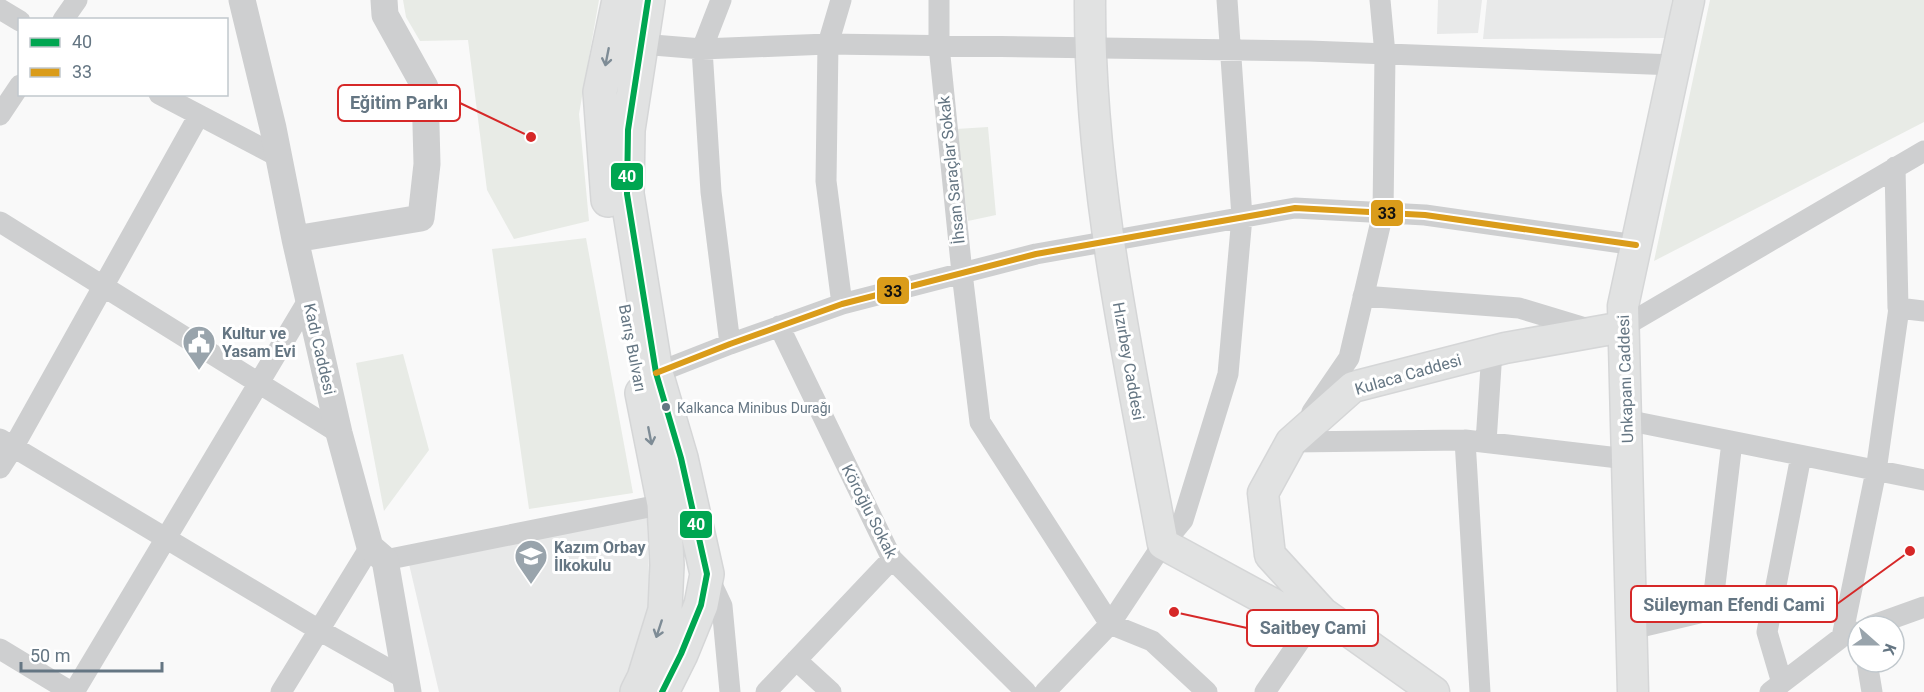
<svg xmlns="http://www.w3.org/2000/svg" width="1924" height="692" viewBox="0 0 1924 692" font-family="Roboto,sans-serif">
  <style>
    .built { fill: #e8e9e9 }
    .green { fill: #e8ebe6 }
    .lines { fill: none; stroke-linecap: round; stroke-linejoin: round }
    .secondary-casing { stroke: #d5d6d7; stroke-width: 33 }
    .primary-casing { stroke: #d5d6d7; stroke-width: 36 }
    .minor { stroke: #cecfd0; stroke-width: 21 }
    .tertiary { stroke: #cecfd0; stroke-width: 27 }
    .secondary { stroke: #e1e2e2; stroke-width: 30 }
    .primary { stroke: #e1e2e2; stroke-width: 33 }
    .bus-1-casing { stroke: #fff; stroke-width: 10 }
    .bus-2-casing { stroke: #fff; stroke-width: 10 }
    .bus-1 { stroke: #00a651; stroke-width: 6 }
    .bus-2 { stroke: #da9c1a; stroke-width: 6 }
    .oneway { stroke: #7e8c96 }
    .bus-dot { fill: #657683; stroke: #fff; stroke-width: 2 }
    .labels { text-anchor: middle; stroke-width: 6; stroke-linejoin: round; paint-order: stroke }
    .bus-label { font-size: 14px; fill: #657683; stroke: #fff; text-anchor: start }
    .street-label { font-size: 16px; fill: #657683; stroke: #fff }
    .poi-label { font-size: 16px; font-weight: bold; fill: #657683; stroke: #fff; text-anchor: start }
    .leader { fill: none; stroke: #d62828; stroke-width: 2 }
    .callout-dot { fill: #d62828; stroke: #fff; stroke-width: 2 }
    .callout { fill: #fff; stroke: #d62828; stroke-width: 2 }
    .callout-label { font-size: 18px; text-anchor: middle; font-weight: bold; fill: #657683 }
    .line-badge { stroke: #fff; stroke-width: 2 }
    .badge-label { font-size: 16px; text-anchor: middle; font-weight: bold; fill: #fff }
    .pale-badge-label { font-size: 16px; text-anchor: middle; font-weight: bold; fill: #111 }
  </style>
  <rect width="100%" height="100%" fill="#f9f9f9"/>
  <path class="built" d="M1438,0H1482L1478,33L1437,34Z
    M1487,0H1672L1667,38L1483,39Z
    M647,517L650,606L622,692H439L409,564Z"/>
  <path class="green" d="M403,0H599L579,114L589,221L514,239L487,190L468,40L420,41L406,17Z
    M1710,0H1924V122L1654,261Z
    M988,127L996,215L968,221L956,129Z
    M586,238L633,493L529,509L492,249Z
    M403,354L429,450L384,511L356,363Z"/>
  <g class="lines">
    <defs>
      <path id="secondary" d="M1090,0C1089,183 1130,365 1163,544L1290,613H1323
        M1434,692L1323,613L1270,555L1263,493L1291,442L1353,387L1505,348L1623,327
        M1633,692L1623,306L1689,0"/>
      <path id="primary" d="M648,0L628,130L627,194L656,373L681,458L707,574L701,605L681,654L662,692
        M608,200L600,92L619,0
        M637,692L644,678L665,610L667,565L664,504L642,393"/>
    </defs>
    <use href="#secondary" class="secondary-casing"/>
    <use href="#primary" class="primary-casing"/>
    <path class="minor" d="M721,0L702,49L711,192L730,344
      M841,0L828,44L826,181L842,304
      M939,0V46L962,273L980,422L1110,624
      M0,9L20,21
      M63,20L77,0
      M641,44L702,49L828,44L1309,51L1675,65
      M159,94L279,157
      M0,115L20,85
      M1895,167L1898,308L1924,311
      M0,222L339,433
      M1363,296L1519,308L1592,330
      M779,326L892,559L1026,692
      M1623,327L1924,151
      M656,373L730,344L842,304L1036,254L1295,208L1425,215L1636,245
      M1312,412L1349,358L1383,213L1385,54L1380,0
      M1626,420L1924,480
      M0,439L319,630L404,678
      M1291,442L1465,440
      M1486,442L1492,351
      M0,468L14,446L199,115
      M385,560L664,504
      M707,574L722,606L730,692
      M1110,624L1152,641L1207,692
      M1871,626L1924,607
      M1632,629L1712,610L1732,442
      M1842,637L1876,471L1899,308
      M0,649L71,692
      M796,660L831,692
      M1867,662L1872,692
      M1782,683L1767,632L1801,456
      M74,692L309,299
      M281,692L370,547
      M766,692L892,559
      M1045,692L1110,624L1163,544L1183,520L1228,374L1242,217L1227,0
      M1265,692L1299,642L1323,613
      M1480,692L1465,440L1627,459
      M1770,692L1842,637L1855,632"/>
    <path class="tertiary" d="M242,0L273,128L295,239L339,433L370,547L385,560L408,692
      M295,239L421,218L427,164L425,87L385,15L384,0"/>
    <use href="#secondary" class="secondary"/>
    <use href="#primary" class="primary"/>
    <defs>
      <path id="bus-1" d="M648,0L628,130L627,194L656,373L681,458L707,574L701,605L681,654L662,692"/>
      <path id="bus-2" d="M656,373L730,344L842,304L1036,254L1295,208L1425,215L1636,245"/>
    </defs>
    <use href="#bus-1" class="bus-1-casing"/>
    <use href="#bus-2" class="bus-2-casing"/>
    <use href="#bus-1" class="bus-1"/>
    <use href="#bus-2" class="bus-2"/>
  </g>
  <defs><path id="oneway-shaft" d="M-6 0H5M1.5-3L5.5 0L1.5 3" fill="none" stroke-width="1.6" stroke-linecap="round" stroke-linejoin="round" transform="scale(1.5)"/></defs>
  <g class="oneway">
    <use href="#oneway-shaft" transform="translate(607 57) rotate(101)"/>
    <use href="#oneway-shaft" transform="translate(650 436) rotate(79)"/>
    <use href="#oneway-shaft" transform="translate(659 629) rotate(108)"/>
  </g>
  <defs>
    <symbol id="civic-pin" viewBox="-11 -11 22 30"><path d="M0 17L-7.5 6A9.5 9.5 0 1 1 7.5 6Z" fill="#99a4ac" stroke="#fff"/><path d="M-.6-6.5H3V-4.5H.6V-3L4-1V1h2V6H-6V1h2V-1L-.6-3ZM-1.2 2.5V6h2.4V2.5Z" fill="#fff"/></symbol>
    <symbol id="school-pin" viewBox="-11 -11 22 30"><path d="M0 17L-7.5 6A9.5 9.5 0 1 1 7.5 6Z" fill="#99a4ac" stroke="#fff"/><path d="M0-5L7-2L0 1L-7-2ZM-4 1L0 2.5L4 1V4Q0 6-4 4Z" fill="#fff"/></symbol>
  </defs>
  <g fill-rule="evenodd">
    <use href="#civic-pin" x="180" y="323" width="38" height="52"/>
    <use href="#school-pin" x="512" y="537" width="38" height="52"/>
  </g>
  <circle class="bus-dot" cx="666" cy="407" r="5"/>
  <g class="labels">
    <g class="bus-label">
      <text x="677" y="413">Kalkanca Minibus Durağı</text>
    </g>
    <g class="street-label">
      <text transform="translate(951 170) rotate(-96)" y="6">İhsan Saraçlar Sokak</text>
      <text transform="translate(633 348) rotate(79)" y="6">Barış Bulvarı</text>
      <text transform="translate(320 349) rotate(77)" y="6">Kadı Caddesi</text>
      <text transform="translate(1129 361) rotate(80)" y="6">Hızırbey Caddesi</text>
      <text transform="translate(1408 374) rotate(-16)" y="6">Kulaca Caddesi</text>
      <text transform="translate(1625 379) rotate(-92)" y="6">Unkapanı Caddesi</text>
      <text transform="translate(870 511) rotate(63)" y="6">Köroğlu Sokak</text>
    </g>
    <g class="poi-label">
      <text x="222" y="339">Kultur ve<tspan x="222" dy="18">Yasam Evi</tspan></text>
      <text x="554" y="553">Kazım Orbay<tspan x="554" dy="18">İlkokulu</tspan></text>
    </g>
  </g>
  <path class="leader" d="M531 137L460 103M1910 551L1837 604M1174 612L1247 628"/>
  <g class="callout-dot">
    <circle cx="531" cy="137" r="6"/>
    <circle cx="1910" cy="551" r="6"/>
    <circle cx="1174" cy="612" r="6"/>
  </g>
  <g class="callout">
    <rect x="338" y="85" width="122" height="36" rx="6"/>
    <rect x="1631" y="586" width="206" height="36" rx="6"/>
    <rect x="1247" y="610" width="131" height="36" rx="6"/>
  </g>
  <g class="callout-label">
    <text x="399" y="109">Eğitim Parkı</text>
    <text x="1734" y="611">Süleyman Efendi Cami</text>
    <text x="1313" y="634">Saitbey Cami</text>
  </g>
  <g class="line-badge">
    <rect x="610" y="162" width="34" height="29" rx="6" fill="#00a651"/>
    <rect x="1370" y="199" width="34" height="28" rx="6" fill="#da9c1a"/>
    <rect x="876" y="276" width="34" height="29" rx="6" fill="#da9c1a"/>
    <rect x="679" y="510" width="34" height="29" rx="6" fill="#00a651"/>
  </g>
  <g class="badge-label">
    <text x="627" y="182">40</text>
    <text x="696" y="530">40</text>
  </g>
  <g class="pale-badge-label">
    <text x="1387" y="219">33</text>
    <text x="893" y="297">33</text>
  </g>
  <rect x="18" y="18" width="210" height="78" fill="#ffffff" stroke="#c1c8cd" stroke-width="1.5"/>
  <rect x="30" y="38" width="30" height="9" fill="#00a651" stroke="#c1c8cd" stroke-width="1.5"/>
  <text x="72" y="48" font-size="18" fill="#657683">40</text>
  <rect x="30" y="68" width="30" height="9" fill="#da9c1a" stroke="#c1c8cd" stroke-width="1.5"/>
  <text x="72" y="78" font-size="18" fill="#657683">33</text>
  <g transform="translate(1876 644) rotate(111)"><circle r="28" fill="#ffffff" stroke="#c1c8cd" stroke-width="1.5"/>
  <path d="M0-4.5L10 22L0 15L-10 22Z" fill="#99a4ac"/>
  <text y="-9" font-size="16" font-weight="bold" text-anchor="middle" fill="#657683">K</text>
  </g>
  <path d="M21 662v9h141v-9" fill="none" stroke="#657683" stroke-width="3"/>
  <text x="30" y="662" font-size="18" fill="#657683" stroke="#ffffff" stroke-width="4.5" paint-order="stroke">50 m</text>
</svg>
